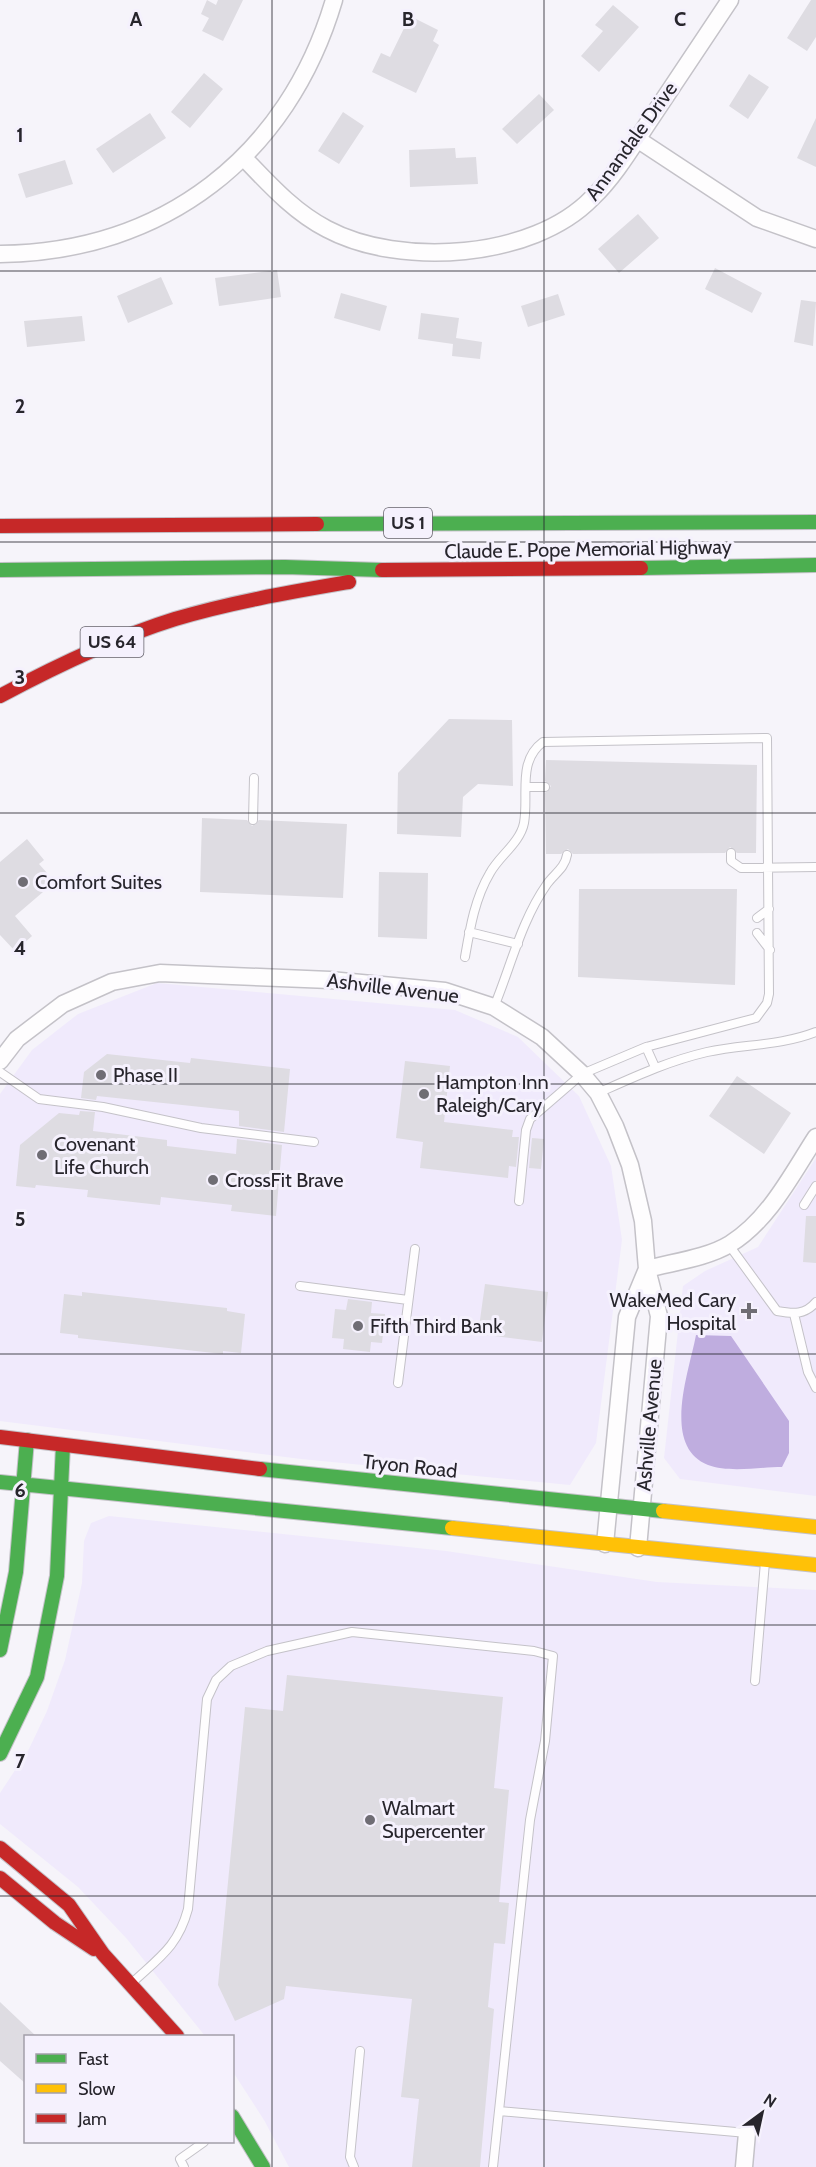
<svg xmlns="http://www.w3.org/2000/svg" width="816" height="2167" viewBox="0 0 816 2167" font-family="Cabin,sans-serif">
  <style>
    .built { fill: #f0eafc }
    .water { fill: #bfaddf }
    .building { fill: #dedce2 }
    .lines { fill: none; stroke-linecap: round; stroke-linejoin: round }
    .lane-casing { stroke: #c4c2c8; stroke-width: 10 }
    .street-casing { stroke: #c4c2c8; stroke-width: 19 }
    .fast-casing { stroke: #c4c2c8; stroke-width: 16 }
    .slow-casing { stroke: #c4c2c8; stroke-width: 16 }
    .jam-casing { stroke: #c4c2c8; stroke-width: 16 }
    .lane { stroke: #fefdfe; stroke-width: 8 }
    .street { stroke: #fefdfe; stroke-width: 16 }
    .fast { stroke: #4caf50; stroke-width: 14 }
    .slow { stroke: #ffc107; stroke-width: 14 }
    .jam { stroke: #c62828; stroke-width: 14 }
    .grid { fill: none; stroke: #27252c; stroke-width: 1.5; stroke-opacity: 0.55 }
    .poi-dot { fill: #6f6d74; stroke: #f5f1fd; stroke-width: 2 }
    .labels { text-anchor: middle; stroke-width: 6; stroke-linejoin: round; paint-order: stroke }
    .shield { fill: #f5f1fd; stroke: #65626b; stroke-width: 1.5 }
    .shield-label { font-size: 18px; font-weight: bold; fill: #27252c }
    .street-label { font-size: 20px; fill: #27252c; stroke: #f5f1fd }
    .poi-label { font-size: 20px; fill: #27252c; stroke: #f5f1fd; text-anchor: start }
    .grid-label { font-size: 20px; text-anchor: middle; font-weight: bold; fill: #27252c; stroke: #f5f1fd; stroke-width: 6; stroke-linejoin: round; paint-order: stroke }
  </style>
  <rect width="100%" height="100%" fill="#f6f4fa"/>
  <path class="built" d="M157,983L455,1010L518,1037L579,1096L611,1166L622,1240L596,1443L570,1485L301,1459L0,1421V1094L32,1050L78,1014Z
    M816,1158V1496L680,1479L664,1458L683,1286L705,1271L758,1247Z
    M109,1516L446,1551L657,1582L816,1590V2167H289L264,2120L233,2072L232,2036H205L127,1939L78,1887L0,1824V1793L29,1749L47,1711L65,1660L82,1583L84,1541L91,1523Z"/>
  <path class="water" d="M696,1335L731,1336L789,1421V1453L782,1467C760,1467 729,1473 708,1465C661,1446 689,1372 696,1335Z"/>
  <path class="building" d="M207,0L216,5L218,0H243L223,41L202,31L209,18L201,14Z
    M811,0H816V37L807,51L787,38Z
    M613,5L639,27L599,72L581,56L603,31L595,25Z
    M410,16L438,30L433,41L439,45L416,93L372,72L381,53L390,57Z
    M204,73L223,89L190,128L171,112Z
    M749,74L769,87L748,119L729,106Z
    M539,94L554,110L517,144L502,129Z
    M343,112L364,126L339,164L318,151Z
    M150,113L166,138L113,173L96,149Z
    M816,118V167L797,158Z
    M455,148L456,158L476,157L478,184L410,187L409,150Z
    M65,160L73,184L26,198L18,174Z
    M638,214L659,238L619,273L598,249Z
    M715,268L762,293L752,313L705,289Z
    M277,270L281,297L219,306L215,278Z
    M161,277L173,304L128,323L117,296Z
    M341,293L387,306L380,331L334,318Z
    M558,294L565,315L528,327L521,306Z
    M801,300L816,302L813,346L794,342Z
    M421,313L459,318L456,338L482,342L480,359L452,356L453,344L418,339Z
    M82,316L85,341L27,347L24,321Z
    M449,719L512,720L513,786L478,784L463,797L461,837L397,834L398,773Z
    M546,760L757,765L756,853H737L730,847L725,853L573,854L568,849L561,854H546L545,793L551,786L545,781Z
    M202,818L247,820L252,826L259,820L347,824L343,898L200,892Z
    M27,839L44,860L39,864L48,874L43,878L50,886L15,916L32,936L15,951L0,935V862Z
    M379,872L428,873L427,939L378,937Z
    M579,889H737L735,985L578,977Z
    M107,1054L190,1063L191,1058L290,1069L284,1132L239,1126V1111L97,1096L96,1100L81,1098L84,1072Z
    M405,1061L450,1066L444,1122L513,1130L512,1137H519L516,1167L509,1166L508,1178L420,1168L423,1142L396,1138Z
    M737,1076L791,1113L764,1154L709,1116Z
    M80,1111L95,1112L93,1131L167,1140V1146L236,1154L237,1139L282,1145L276,1216L231,1211L232,1205L161,1197L160,1205L87,1197L88,1190L36,1185L35,1188L16,1186L20,1145L59,1113L79,1115Z
    M532,1138L544,1139L541,1169L529,1168Z
    M806,1216H816V1263L803,1262Z
    M485,1284L548,1292L542,1342L478,1334Z
    M82,1292L227,1308V1311L245,1314L241,1353L223,1351V1354L78,1338V1335L60,1333L64,1294L82,1296Z
    M348,1299L372,1302L371,1313L385,1314L382,1343L371,1342L370,1352L343,1349L344,1339L332,1338L335,1309L346,1310Z
    M287,1675L503,1697L494,1788L509,1790L499,1902L509,1903L505,1944L494,1943L488,2007L494,2009L480,2167H412L419,2099L401,2097L412,1999L286,1986L284,1999L235,2021L218,1985L245,1707L283,1711Z
    M0,2002L37,2037H26V2084L0,2061Z"/>
  <g class="lines">
    <defs>
      <path id="lane" d="M526,787H545
        M253,820L254,778
        M731,853V861L741,868L816,867
        M757,918L769,909
        M469,932L518,944
        M757,933L770,950
        M465,957C470,928 475,898 490,873C499,856 520,843 524,823C529,795 517,761 543,742L767,738L769,994L767,1003L756,1018L646,1047L582,1074L530,1119L526,1130L519,1201
        M494,1007C511,966 521,921 547,884C554,874 565,868 567,855
        M646,1047L655,1067
        M0,1072L39,1099L103,1107L201,1128L314,1142
        M598,1093C634,1077 668,1061 707,1052C744,1044 780,1046 816,1032
        M804,1205L816,1186
        M729,1245L777,1311C794,1314 805,1315 816,1302
        M300,1286L408,1300
        M794,1314L808,1372L816,1388
        M398,1383L415,1249
        M755,1681L765,1562
        M133,1982C160,1957 178,1946 188,1909L207,1699L216,1680L231,1666L267,1651L352,1632L534,1651L553,1656L545,1741L530,1820L493,2167
        M499,2111L747,2133
        M184,2167L180,2159L204,2142
        M354,2167L350,2157L360,2051"/>
      <path id="street" d="M637,139L757,218L816,239
        M244,158C269,184 294,212 327,229C400,268 533,259 592,198C616,175 633,145 652,117C678,78 704,39 730,0
        M0,254C164,252 288,156 334,0
        M0,1061L17,1039L63,1004L112,982L160,973L330,980L445,991L494,1007L542,1037L582,1074L598,1093L615,1126L630,1165L643,1221L647,1269L659,1316L638,1548
        M647,1269C673,1262 707,1258 730,1244C769,1220 792,1174 816,1137
        M605,1544L627,1317L647,1269
        M744,2167L747,2133"/>
      <path id="fast" d="M317,524L816,522
        M641,568L816,565
        M0,570L285,567L382,570
        M260,1469L663,1511
        M0,1482L452,1528
        M0,1650L16,1572L27,1440
        M0,1754L37,1677L57,1576L63,1445
        M232,2116L263,2167"/>
      <path id="slow" d="M663,1511L816,1527
        M452,1528L816,1565"/>
      <path id="jam" d="M0,526L317,524
        M382,570L641,568
        M0,696C56,666 114,638 175,619C232,602 291,592 349,582
        M0,1437L260,1469
        M0,1848L69,1905L103,1954L177,2036
        M0,1878L55,1923L94,1949"/>
    </defs>
    <use href="#lane" class="lane-casing"/>
    <use href="#street" class="street-casing"/>
    <use href="#fast" class="fast-casing"/>
    <use href="#slow" class="slow-casing"/>
    <use href="#jam" class="jam-casing"/>
    <use href="#lane" class="lane"/>
    <use href="#street" class="street"/>
    <use href="#fast" class="fast"/>
    <use href="#slow" class="slow"/>
    <use href="#jam" class="jam"/>
  </g>
  <path class="grid" d="M272,0V2167M544,0V2167M0,271H816M0,542H816M0,813H816M0,1084H816M0,1354H816M0,1625H816M0,1896H816"/>
  <g class="poi-dot">
    <circle cx="23" cy="882" r="6"/>
    <circle cx="101" cy="1075" r="6"/>
    <circle cx="424" cy="1094" r="6"/>
    <circle cx="42" cy="1155" r="6"/>
    <circle cx="213" cy="1180" r="6"/>
    <path d="M746 1302h6v6h6v6h-6v6h-6v-6h-6v-6h6z"/>
    <circle cx="358" cy="1326" r="6"/>
    <circle cx="370" cy="1820" r="6"/>
  </g>
  <g class="labels">
    <g class="shield">
      <rect x="384" y="508" width="48" height="30" rx="4.5"/>
      <rect x="80.5" y="627" width="63" height="30" rx="4.5"/>
    </g>
    <g class="shield-label">
      <text x="408" y="529">US 1</text>
      <text x="112" y="648">US 64</text>
    </g>
    <g class="street-label">
      <text transform="translate(631 141) rotate(-54)" y="7">Annandale Drive</text>
      <text transform="translate(588 549) rotate(-1)" y="7">Claude E. Pope Memorial Highway</text>
      <text transform="translate(393 988) rotate(7)" y="7">Ashville Avenue</text>
      <text transform="translate(649 1425) rotate(-85)" y="7">Ashville Avenue</text>
      <text transform="translate(410 1466) rotate(6)" y="7">Tryon Road</text>
    </g>
    <g class="poi-label">
      <text x="35" y="889">Comfort Suites</text>
      <text x="113" y="1082">Phase II</text>
      <text x="436" y="1089">Hampton Inn<tspan x="436" dy="23">Raleigh/Cary</tspan></text>
      <text x="54" y="1151">Covenant<tspan x="54" dy="23">Life Church</tspan></text>
      <text x="225" y="1187">CrossFit Brave</text>
      <text x="736" y="1307" text-anchor="end">WakeMed Cary<tspan x="736" dy="23">Hospital</tspan></text>
      <text x="370" y="1333">Fifth Third Bank</text>
      <text x="382" y="1815">Walmart<tspan x="382" dy="23">Supercenter</tspan></text>
    </g>
  </g>
  <g class="grid-label">
    <text x="136" y="26">A</text>
    <text x="408" y="26">B</text>
    <text x="680" y="26">C</text>
    <text x="20" y="142">1</text>
    <text x="20" y="413">2</text>
    <text x="20" y="684">3</text>
    <text x="20" y="955">4</text>
    <text x="20" y="1226">5</text>
    <text x="20" y="1497">6</text>
    <text x="20" y="1768">7</text>
  </g>
  <rect x="24" y="2035" width="210" height="108" fill="#f5f1fd" stroke="#a39fa9" stroke-width="1.5"/>
  <rect x="36" y="2054" width="30" height="9" fill="#4caf50" stroke="#a39fa9" stroke-width="1.5"/>
  <text x="78" y="2065" font-size="18" fill="#27252c">Fast</text>
  <rect x="36" y="2084" width="30" height="9" fill="#ffc107" stroke="#a39fa9" stroke-width="1.5"/>
  <text x="78" y="2095" font-size="18" fill="#27252c">Slow</text>
  <rect x="36" y="2114" width="30" height="9" fill="#c62828" stroke="#a39fa9" stroke-width="1.5"/>
  <text x="78" y="2125" font-size="18" fill="#27252c">Jam</text>
  <g transform="translate(762 2113) rotate(33)" stroke="#f5f1fd" stroke-width="4.5" paint-order="stroke">
  <path d="M0-4.5L10 22L0 15L-10 22Z" fill="#27252c"/>
  <text y="-9" font-size="16" font-weight="bold" text-anchor="middle" fill="#27252c">N</text>
  </g>
</svg>
